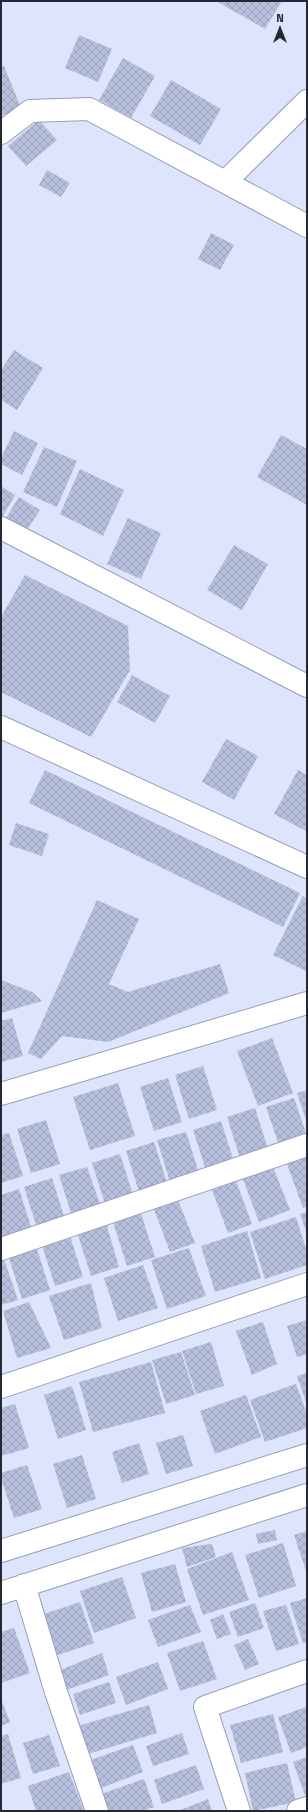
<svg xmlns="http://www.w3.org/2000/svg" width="308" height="1812" viewBox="0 0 308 1812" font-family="'Titillium Web',sans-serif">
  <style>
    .building { fill: url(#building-cross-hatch) }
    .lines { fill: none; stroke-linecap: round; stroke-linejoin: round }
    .minor-casing { stroke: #969eb9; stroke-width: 24 }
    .minor { stroke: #fff; stroke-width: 22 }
  </style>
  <defs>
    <pattern id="building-cross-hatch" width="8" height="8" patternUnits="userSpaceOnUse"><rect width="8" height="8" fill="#b6bfdb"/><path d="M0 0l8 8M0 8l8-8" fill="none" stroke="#9ca4bc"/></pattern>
  </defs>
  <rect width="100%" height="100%" fill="#dde4fb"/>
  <path class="building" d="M216,1H282L265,29Z
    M79,35L112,49L98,82L65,68Z
    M123,58L155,76L131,118L99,100Z
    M4,66L21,108L1,116V67Z
    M171,80L221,109L200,145L150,116Z
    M39,120L57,140L26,166L8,146Z
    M47,170L70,183L61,197L39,185Z
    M211,233L234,245L220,270L198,259Z
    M14,350L43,368L17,410L1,400V370Z
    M14,431L38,443L22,475L1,464V458Z
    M281,435L307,449V505L257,477Z
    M44,447L77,461L57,507L23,492Z
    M80,469L124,490L103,536L60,514Z
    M1,486L15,495L3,516L1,515Z
    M19,497L40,510L27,530L6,518Z
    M128,518L161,533L141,579L107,564Z
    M234,545L268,564L242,610L207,590Z
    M25,575L128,626L130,670L91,737L1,692V617Z
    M132,675L170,696L155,723L117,702Z
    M226,739L258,756L234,800L202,782Z
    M45,770L300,893L283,927L29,803Z
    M298,770L307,775L306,831L274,814Z
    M16,823L49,834L42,856L9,845Z
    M303,896L307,899V968L306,971L273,955Z
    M97,900L139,919L109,984L128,992L220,964L229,993L108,1042L62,1036L41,1059L28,1053Z
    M1,980L32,992L42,1001L1,1013Z
    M12,1018L23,1056L1,1062V1021Z
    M272,1038L293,1093L258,1106L237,1051Z
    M203,1066L217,1110L189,1119L175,1075Z
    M168,1078L182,1122L154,1131L140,1087Z
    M118,1083L135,1136L90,1150L73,1097Z
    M307,1090V1123L297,1093Z
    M294,1098L307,1136L281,1151L266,1107Z
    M255,1108L269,1152L241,1161L227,1117Z
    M46,1120L60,1164L31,1173L17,1129Z
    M221,1121L235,1165L207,1173L193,1130Z
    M186,1132L200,1176L171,1185L157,1140Z
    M9,1133L23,1176L1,1183V1135Z
    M154,1142L168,1186L140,1195L126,1151Z
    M120,1154L134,1198L106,1207L92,1163Z
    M307,1157V1206L303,1208L287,1164Z
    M87,1167L102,1210L73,1219L59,1175Z
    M273,1167L290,1210L259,1222L243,1179Z
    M52,1178L66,1222L38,1231L24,1187Z
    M236,1181L252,1224L228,1233L212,1190Z
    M19,1189L33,1233L5,1242L1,1230V1195Z
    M178,1200L195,1243L170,1252L154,1209Z
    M307,1212V1234L300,1214Z
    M141,1213L155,1257L127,1266L113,1222Z
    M296,1217L307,1252V1265L265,1279L250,1232Z
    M106,1223L119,1267L91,1276L77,1232Z
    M247,1231L261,1278L215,1292L201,1246Z
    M69,1233L83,1277L55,1286L41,1242Z
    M36,1246L50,1290L22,1299L8,1255Z
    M189,1248L206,1296L167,1309L151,1260Z
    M3,1256L18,1300L1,1305V1257Z
    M143,1265L158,1308L118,1321L104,1278Z
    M91,1283L102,1328L64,1340L49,1296Z
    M29,1302L51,1348L17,1358L3,1311Z
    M307,1320V1354L297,1357L287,1326Z
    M263,1322L277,1364L252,1375L236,1331Z
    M211,1342L224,1386L196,1394L182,1351Z
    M181,1352L195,1395L166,1404L152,1360Z
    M151,1362L165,1413L93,1432L79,1382Z
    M307,1373V1405L297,1376Z
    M296,1384L307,1414V1428L265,1442L250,1400Z
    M72,1386L86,1430L58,1439L44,1395Z
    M246,1395L261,1437L215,1454L200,1411Z
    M15,1404L29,1448L1,1456V1408Z
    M183,1435L193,1466L166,1474L156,1443Z
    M139,1443L149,1474L122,1483L112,1452Z
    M82,1455L96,1499L67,1508L53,1464Z
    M27,1465L42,1509L14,1518L1,1478V1473Z
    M275,1530L277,1540L258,1544L256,1534Z
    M307,1531V1574L294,1535Z
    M283,1543L296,1586L259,1598L245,1555Z
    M212,1544L216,1557L187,1567L182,1548Z
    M232,1552L249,1600L203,1615L187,1569Z
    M175,1564L186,1602L152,1612L141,1573Z
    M122,1577L136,1618L94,1633L80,1591Z
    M307,1598V1642L303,1643L290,1603Z
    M80,1602L94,1643L52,1657L38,1616Z
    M255,1603L264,1628L238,1637L229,1612Z
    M190,1605L201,1632L158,1647L148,1620Z
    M286,1605L299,1644L276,1651L263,1611Z
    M223,1614L231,1634L217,1639L210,1620Z
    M14,1628L30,1673L1,1683V1632Z
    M248,1639L259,1664L245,1670L234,1645Z
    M203,1641L217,1679L180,1691L167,1653Z
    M102,1653L109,1675L66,1690L58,1671Z
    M158,1662L168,1689L126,1705L116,1677Z
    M109,1682L116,1703L80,1715L73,1694Z
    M1,1699L10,1722L1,1726Z
    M149,1705L157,1733L88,1754L78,1726Z
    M306,1707L307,1711V1747L291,1753L278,1717Z
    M273,1714L283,1752L241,1763L230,1725Z
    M182,1733L189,1754L153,1766L146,1746Z
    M8,1734L21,1778L1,1784V1736Z
    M49,1735L60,1766L33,1774L23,1743Z
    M133,1745L143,1772L101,1788L91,1760Z
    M307,1757V1797L306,1798L293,1762Z
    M287,1763L296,1802L253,1811L245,1773Z
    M196,1765L204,1789L162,1804L154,1780Z
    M69,1772L84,1811H36L28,1786Z
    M144,1779L154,1807L142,1811H107L101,1794Z
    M208,1799L212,1811H178Z"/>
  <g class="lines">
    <defs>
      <path id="minor" d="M1,133L30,111L89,109L307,226
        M226,181L307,101
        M1,528L307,686
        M1,727L307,867
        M1,1094L307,1003
        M1,1249L307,1145
        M1,1387L307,1284
        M1,1551L307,1455
        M24,1585L56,1692L97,1811
        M1,1593L307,1495
        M239,1811L205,1707L307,1671
        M298,1811L307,1808"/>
    </defs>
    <use href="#minor" class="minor-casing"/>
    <use href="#minor" class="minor"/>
  </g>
  <rect width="308" height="1812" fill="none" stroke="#252833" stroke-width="4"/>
  <g transform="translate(280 28)" stroke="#dde4fb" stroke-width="3" paint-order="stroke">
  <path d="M0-3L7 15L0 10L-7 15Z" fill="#252833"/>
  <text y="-6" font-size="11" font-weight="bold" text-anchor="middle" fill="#252833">N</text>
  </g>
</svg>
